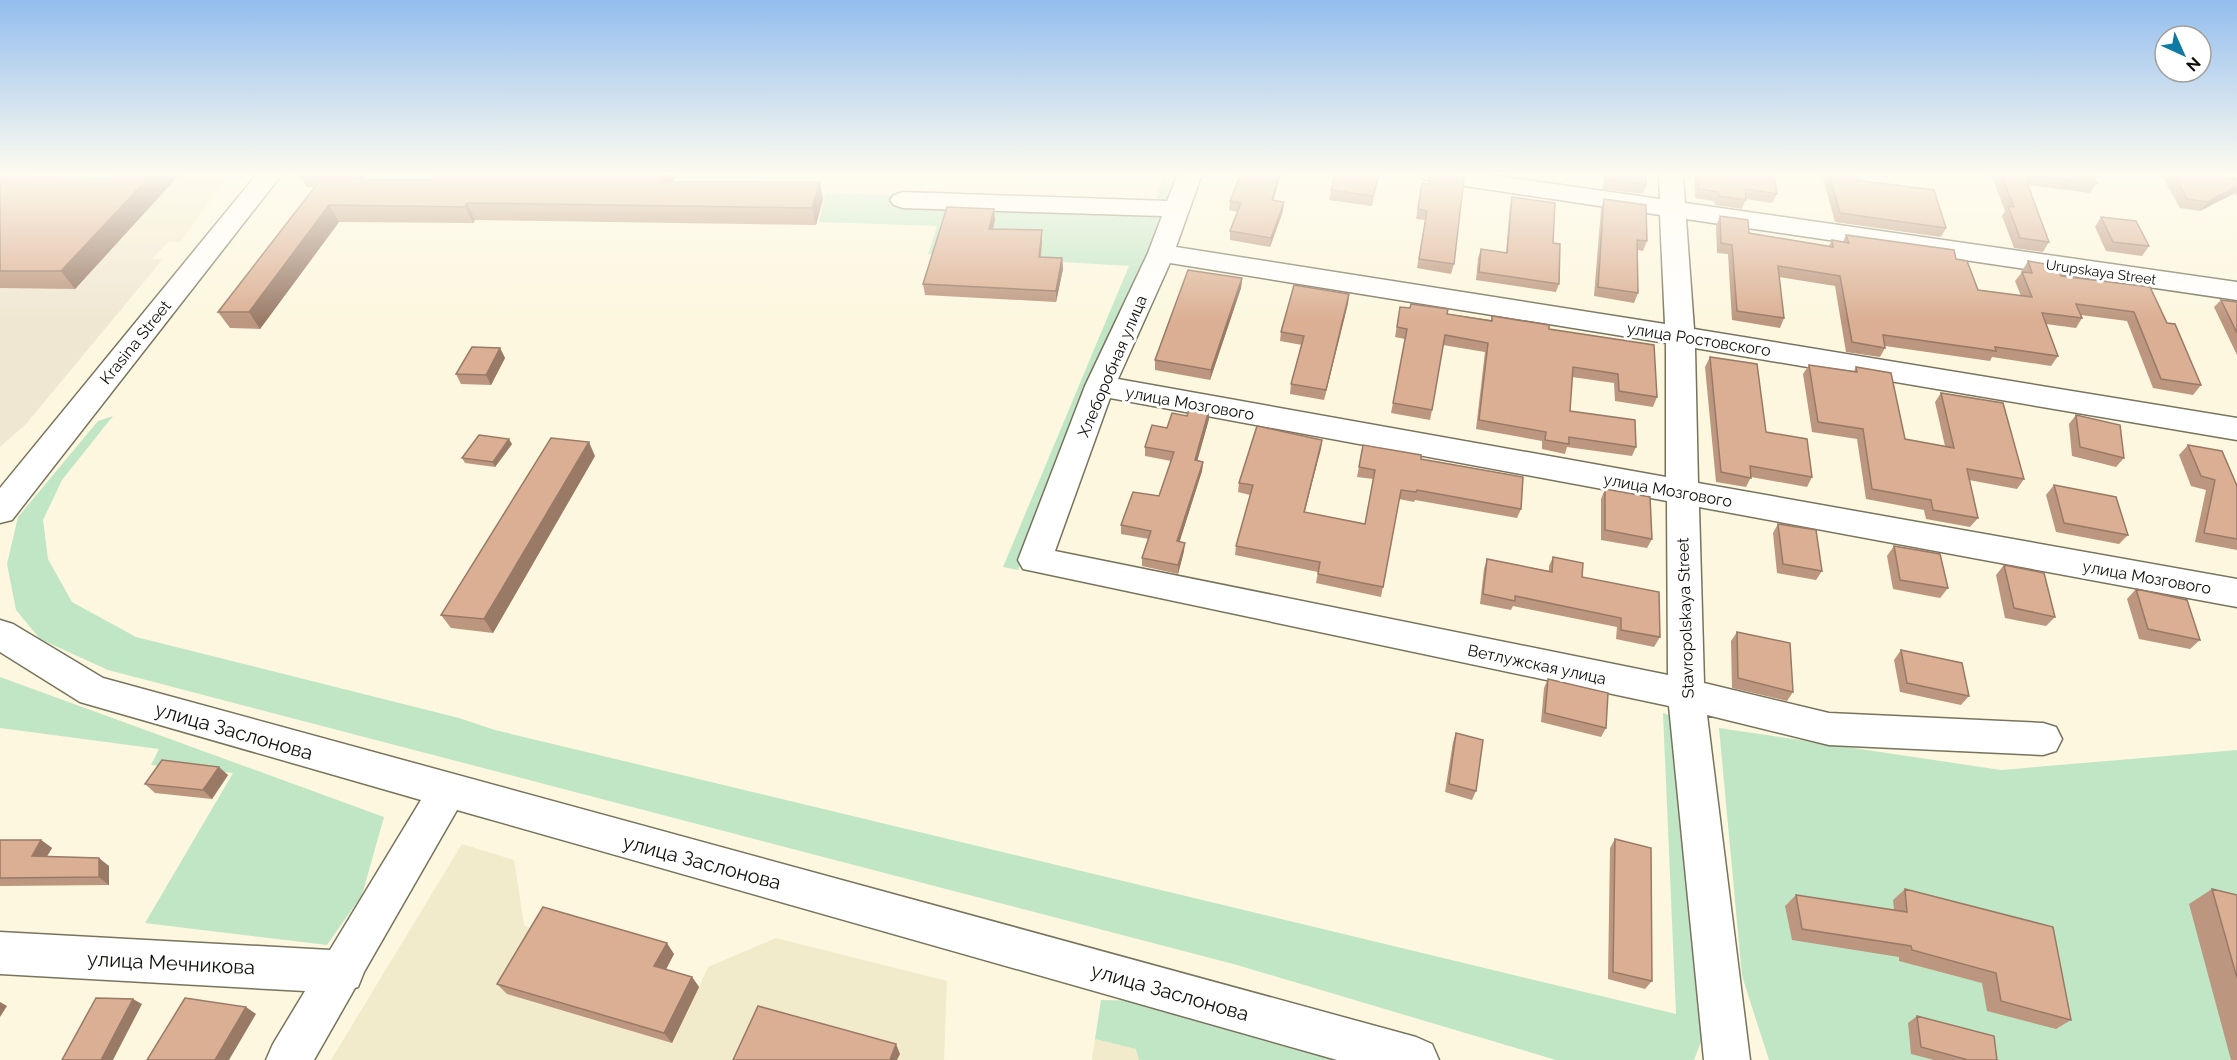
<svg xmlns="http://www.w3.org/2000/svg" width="2237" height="1060" viewBox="0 0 2237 1060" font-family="Raleway,sans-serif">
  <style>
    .built { fill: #f1ebcb }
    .industrial { fill: #f0e7d2 }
    .green { fill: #c1e6c6 }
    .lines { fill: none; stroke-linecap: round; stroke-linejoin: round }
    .minor-casing { stroke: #78735d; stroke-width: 3 }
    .minor { fill: #fff; fill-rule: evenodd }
    .wall { fill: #bc967e }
    .shaded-wall { fill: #997a67 }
    .building { fill: #dbaf93; stroke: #997a67; stroke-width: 1.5 }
    .labels { text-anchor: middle; stroke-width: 6; stroke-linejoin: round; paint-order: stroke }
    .far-street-label { font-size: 14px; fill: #100f07; stroke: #fff }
    .street-label { font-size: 16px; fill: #100f07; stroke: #fff }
    .near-street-label { font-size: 20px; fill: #100f07; stroke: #fff }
  </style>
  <rect width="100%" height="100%" fill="#fcf7de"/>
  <path class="built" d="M0,174H230L180,242H0Z
    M462,844L514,860L524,925L543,935L674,954L662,977L699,987L708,967L776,938L947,981L944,1060H331Z
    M1095,1039L1137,1049L1139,1060H1092Z"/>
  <path class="industrial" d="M0,242H168L152,259L162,260L26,424L0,447Z"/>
  <path class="green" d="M1163,174H1178L1164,223L1018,570L1003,567L1129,266L928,254L937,226L819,222L825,193L1155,202Z
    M113,416L62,480L43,520L48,559L72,602L136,637L459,718L495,730L1676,1014L1663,713L1682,719L1702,1039L1694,1060H1556L1237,965L108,670L40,639L16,610L7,564L18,517L98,421Z
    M0,677L384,817L362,895L327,945L145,923L233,773L151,765L159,749L0,728Z
    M1719,728L2001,770L2237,750V1060H1769L1742,976Z
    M1101,1000L1156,1001L1349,1060H1139L1136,1049L1095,1039Z"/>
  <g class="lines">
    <defs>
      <path id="minor" d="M257,174H282L12,520L0,523V488Z
        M1178,174H1202L1176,247L1665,324L1660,215L1432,181L1423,179L1420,174H1483L1660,199L1659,174H1683L1685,203L2237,282V300L1686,219L1694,329L2237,418V440L1695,348L1698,483L2237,579V607L1699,507L1704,683L1829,713L2043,723L2056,727L2062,739L2056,751L2043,755L1829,745L1707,715L1750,1060H1704L1669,706L1023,569L1018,560L1085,386L1148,253L1162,216L903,208L894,205L890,200L894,195L903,192L1167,201ZM1170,263L1666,343V477L1118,379ZM1110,398L1667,501L1668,675L1055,551Z
        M0,620L13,624L103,678L1416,1037L1432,1044L1439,1060H1337L457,810L364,972L358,987L355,988L314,1060H266L273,1044L305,991L0,974V932L330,950L421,800L80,702L0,652Z"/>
    </defs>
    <use href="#minor" class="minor-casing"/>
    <use href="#minor" class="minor"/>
  </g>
  <path class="wall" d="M118,174H180L75,289L0,288V176L114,178Z
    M367,174L363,179L673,182L823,199L816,225L475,220L473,223L339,222L260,329L230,328L218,312L315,187H307L301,177Z
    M1281,174L1273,200L1283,211L1270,247L1230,240V231L1238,212L1229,210L1230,201Z
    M1379,174L1372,206L1329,200L1331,190Z
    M1430,174L1454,264L1451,274L1417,268L1425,220L1416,219L1422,183L1428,184Z
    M1604,174H1646V185L1643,194L1603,189Z
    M1694,174H1774L1777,194L1772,203L1746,199L1742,209L1715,205L1714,201L1695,198Z
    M1822,174H1855L1856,180L1946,228L1941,237L1835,222Z
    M1991,174H2092L2097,183L2090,193L2028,185L2049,242L2043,252L2014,248L2002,216L2005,211Z
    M2161,174H2205L2237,179V197L2235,193L2200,211L2180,208Z
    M1512,197L1553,243L1559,284L1556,292L1476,280L1478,258L1481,249L1506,253L1510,205Z
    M1604,199L1647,241L1643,251L1638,250V293L1634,303L1594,296L1601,209Z
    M1720,216L1749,233L1829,246L1832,240L1843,242L1846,235L1956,259L1978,290L2021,296L2015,281L2022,272V271L2028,261L2167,323L2201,385L2193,395L2153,388L2127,321L2081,315L2082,318L2076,328L2046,324L2058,356L2051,366L1992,357L1990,361L1885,346V348L1880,357L1846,352L1835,286L1779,277L1784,318L1780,328L1732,320L1728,254L1717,253L1716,226Z
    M2101,217L2149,246L2142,256L2106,251L2095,227Z
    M995,220L993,229L1042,230V241L1041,257L1062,258L1063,269L1056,302L925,295L923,284Z
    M1242,278L1241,288L1210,380L1155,370V360Z
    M1349,294L1324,400L1290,394L1291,384L1302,345L1280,341L1281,332Z
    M2221,300L2237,302V355L2214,307Z
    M1400,307L1491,320L1492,316L1549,329L1657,397L1653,407L1615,401L1614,383L1572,377L1570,411L1636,447L1632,456L1567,447L1565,454L1542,449V441L1476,429L1485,352L1443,345L1432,410L1430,420L1391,413L1405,339L1395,337Z
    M500,348L505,358L491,385L461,384L456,374Z
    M1710,357L1766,432L1812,477L1807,487L1751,477L1746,487L1716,482L1705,367Z
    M1809,365L1854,371L1856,367L1905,439L1945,446L1935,402L1941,393L2024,479L2017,489L1969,480L1978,518L1970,527L1926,519L1924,510L1866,499L1857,439L1812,432L1803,374Z
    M2076,415L2124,458L2116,467L2072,456L2069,424Z
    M1209,419L1197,461L1203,462L1202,471L1179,542L1184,551L1178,574L1142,566V558L1149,539L1121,534V525L1159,496L1171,461L1145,456V447Z
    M1322,440L1305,512L1365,524L1373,479L1357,477L1363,445L1421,459L1521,509L1517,518L1415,500L1414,502L1399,499L1381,597L1316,583L1318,572L1235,555L1236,546L1250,495L1238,492L1239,483Z
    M512,444L495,467L465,463L462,458Z
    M2188,445L2237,486V550L2195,542L2206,490L2191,486L2179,455Z
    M595,456L493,633L451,628L441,615Z
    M2054,485L2128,535L2119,544L2056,532L2046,495Z
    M1605,489L1652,539L1647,548L1601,540V499Z
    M1778,524L1822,571L1816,580L1777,573L1773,533Z
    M1894,546L1948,588L1940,598L1893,589L1887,556Z
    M1553,557L1582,577L1660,637L1654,647L1616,639L1617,627L1513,606L1511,610L1480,604L1484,569L1487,559L1549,571V566Z
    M2004,565L2055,617L2046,626L2005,618L1996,575Z
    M2136,589L2200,640L2190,649L2139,639L2127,599Z
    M1737,632L1793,692L1787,701L1732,688L1731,641Z
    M1901,650L1969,696L1961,705L1900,692L1894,660Z
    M1548,679L1606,728L1601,737L1541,722L1544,688Z
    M1456,733L1476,791L1472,800L1445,792L1453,742Z
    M228,775L212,799L155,793L145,784Z
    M1615,839L1652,981L1645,989L1608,979L1610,848Z
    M0,840H41L52,848L47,856L109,866V885L0,886Z
    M1905,889L2071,1020L2056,1029L1987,1011L1982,983L1899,961V957L1792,940L1785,906L1796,895L1894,910L1893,900Z
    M2212,889L2237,895V1060H2231L2189,904Z
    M674,954L666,969L692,977L699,987L672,1043L507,994L497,984Z
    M1917,1016L1997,1060H1934L1911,1054L1908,1023Z"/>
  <path class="shaded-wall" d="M152,174H180L75,289L61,271Z
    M355,174H367L358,187L352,177Z
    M664,174H677L666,198L661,182Z
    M1279,174H1281L1271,209L1272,200Z
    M820,182L823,199L816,225L812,208Z
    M2237,186V191L2235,193L2200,211L2208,202Z
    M1284,202L1283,211L1270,247L1271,238Z
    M467,203L475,220L473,223L465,207Z
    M329,205L339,222L260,329L249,312Z
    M994,209L995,220L990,240L989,229Z
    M1042,230V241L1039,268V257Z
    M1062,258L1063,269L1056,302V291Z
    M1242,278L1241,288L1210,380L1211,370Z
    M1349,294L1348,304L1324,400L1326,390Z
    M500,348L505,358L491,385L486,375Z
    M1209,410V419L1195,469V460Z
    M509,439L512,444L495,467L493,462Z
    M1322,440L1321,449L1302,521L1304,512Z
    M589,442L595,456L493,633L484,619Z
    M1203,462L1202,471L1177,550V541Z
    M1185,543L1184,551L1178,574V565Z
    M219,767L228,775L212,799L203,790Z
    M41,840L52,848L43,863L32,856Z
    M99,858L109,866V885L99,877Z
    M667,943L674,954L662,977L654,966Z
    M692,977L699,987L672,1043L664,1033Z
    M133,999L142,1004L113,1060H101Z
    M0,1002L7,1006L0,1017Z
    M246,1007L256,1014L229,1060H215Z
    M896,1044L900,1054L897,1060H890Z"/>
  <path class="building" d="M118,174H152L61,271H0V176L114,178Z
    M304,174H355L352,177H301Z
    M435,174H664L661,182H820L812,208L467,203L465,207L329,205L249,312H218L321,179L430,180Z
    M1241,174H1279L1272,200L1284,202L1271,238L1230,231L1241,203L1230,201Z
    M1335,174H1379L1373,196L1331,190Z
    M1430,174H1436L1464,178L1454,264L1419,259L1427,211L1418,209L1422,183L1429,184Z
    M1606,174H1646V185L1606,179Z
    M1698,174H1774L1777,194L1745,189L1746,200L1719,196L1718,192L1699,189Z
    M1829,174H1855L1856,180L1934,190L1946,228L1840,213Z
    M2001,174H2092L2097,183L2028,175L2030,180H2026L2049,242L2020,238L2008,206L2014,207Z
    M2174,174H2205L2237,179V186L2208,202L2187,199Z
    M1512,197L1555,203L1553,243L1560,244L1559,284L1479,272L1481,249L1507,253Z
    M1604,199L1646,205L1647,241L1637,240L1638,293L1598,287Z
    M947,207L994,209L989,229L1042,230L1039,257L1062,258L1056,291L923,284Z
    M1720,216L1748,220L1749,233L1833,247L1832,240L1849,243L1846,235L1954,250L1956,259L1967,261L1978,290L2032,297L2022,272L2032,273L2028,261L2057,266L2061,276L2150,287L2167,323L2175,324L2201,385L2161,379L2134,312L2076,304L2082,318L2042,313L2058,356L1995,347L1996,351L1883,335L1885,348L1852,342L1840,276L1778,266L1784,318L1737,311L1732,245L1721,243Z
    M2101,217L2136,221L2149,246L2113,242Z
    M1188,270L1242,278L1211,370L1155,360Z
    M1294,285L1349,294L1326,390L1291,384L1304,336L1281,332Z
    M2221,300L2237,302V333Z
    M1411,304L1448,309L1447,314L1492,321V316L1549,325V329L1654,345L1657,397L1619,391L1618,374L1573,367L1570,411L1635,420L1636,447L1569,437V444L1545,440L1546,432L1479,420L1488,343L1445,335L1432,410L1393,403L1407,329L1397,327L1400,307L1410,308Z
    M472,347L500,348L486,375L456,374Z
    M1710,357L1757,364L1766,432L1807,439L1812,477L1750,466L1751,478L1721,472Z
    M1809,365L1857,372L1856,367L1891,373L1905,439L1954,448L1941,393L2003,403L2024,479L1967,469L1978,518L1933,510L1931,500L1872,489L1863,429L1818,422Z
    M1190,406L1209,410L1195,460L1203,462L1177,541L1185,543L1178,565L1142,558L1151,531L1121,525L1133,492L1159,496L1174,452L1145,447L1152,425L1167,428L1172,413L1187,416Z
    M2076,415L2120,425L2124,458L2080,447Z
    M1257,426L1322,440L1304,512L1365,524L1375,470L1359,467L1363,445L1421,455V459L1523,477L1521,509L1417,490L1416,492L1401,490L1383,587L1318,574L1320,562L1236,546L1253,485L1239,483Z
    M479,435L509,439L493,462L462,458Z
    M551,438L589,442L484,619L441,615Z
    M2188,445L2222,451L2237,486V539L2204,533L2215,480L2201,476Z
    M2054,485L2116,497L2128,535L2064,523Z
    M1605,489L1650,497L1652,539L1605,530Z
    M1778,524L1816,530L1822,571L1783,564Z
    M1894,546L1940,554L1948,588L1900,580Z
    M1553,557L1583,563L1582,577L1659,592L1660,637L1621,630V618L1515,596V601L1483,594L1487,559L1552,572Z
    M2004,565L2044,573L2055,617L2014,608Z
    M2136,589L2187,600L2200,640L2148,629Z
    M1737,632L1790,643L1793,692L1738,678Z
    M1901,650L1962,663L1969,696L1907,683Z
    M1548,679L1608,693L1606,728L1545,713Z
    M1456,733L1483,740L1476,791L1449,784Z
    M162,760L219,767L203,790L145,784Z
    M1615,839L1651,848L1652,981L1613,972Z
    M0,840H41L32,856L99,858V877L0,878Z
    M1905,889L2053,927L2071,1020L2001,1001L1996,973L1912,950L1911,946L1802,929L1796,895L1907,912Z
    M2212,889L2237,895V978Z
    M543,907L667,943L654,966L692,977L664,1033L497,984Z
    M96,998L133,999L101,1060H62Z
    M185,998L246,1007L215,1060H147Z
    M758,1006L896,1044L890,1060H733Z
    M1917,1016L1994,1036L1997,1060H1968L1921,1047Z"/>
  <linearGradient id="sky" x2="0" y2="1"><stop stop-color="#93beee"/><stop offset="0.54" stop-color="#fefbf0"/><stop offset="1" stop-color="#fefbf0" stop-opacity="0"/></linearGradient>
  <rect width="2237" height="322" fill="url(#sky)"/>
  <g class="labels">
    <g class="far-street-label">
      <text transform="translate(2101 272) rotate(8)" y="5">Urupskaya Street</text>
    </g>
    <g class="street-label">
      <text transform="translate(1699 339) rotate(9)" y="6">улица Ростовского</text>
      <text transform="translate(135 342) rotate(-51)" y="6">Krasina Street</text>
      <text transform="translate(1112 366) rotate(-67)" y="6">Хлеборобная улица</text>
      <text transform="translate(1190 403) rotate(10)" y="6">улица Мозгового</text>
      <text transform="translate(1668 490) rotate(10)" y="6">улица Мозгового</text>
      <text transform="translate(2147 577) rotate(10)" y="6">улица Мозгового</text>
      <text transform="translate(1685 618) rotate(-92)" y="6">Stavropolskaya Street</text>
      <text transform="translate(1537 664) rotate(12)" y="6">Ветлужская улица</text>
    </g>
    <g class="near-street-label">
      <text transform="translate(234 731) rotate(16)" y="7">улица Заслонова</text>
      <text transform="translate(702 862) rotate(15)" y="7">улица Заслонова</text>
      <text transform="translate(171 963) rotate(3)" y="7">улица Мечникова</text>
      <text transform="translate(1170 992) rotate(16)" y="7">улица Заслонова</text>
    </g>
  </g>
  <g transform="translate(2183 54) rotate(135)"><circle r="28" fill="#ffffff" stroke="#9f9f9c" stroke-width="1.5"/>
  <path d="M0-4.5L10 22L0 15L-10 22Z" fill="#0f7aa4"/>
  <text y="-9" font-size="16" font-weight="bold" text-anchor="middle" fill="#100f07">N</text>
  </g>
</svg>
